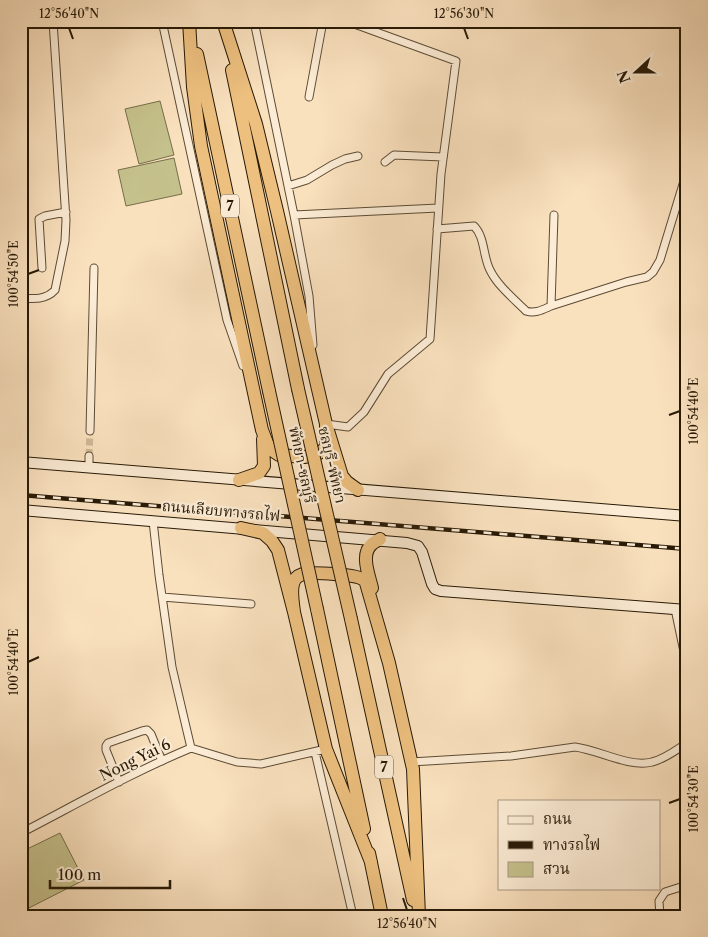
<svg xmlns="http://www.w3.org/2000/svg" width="708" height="937" viewBox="0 0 708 937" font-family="'Libre Caslon Text','Noto Serif Thai',serif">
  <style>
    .green { fill: #c5c18c; stroke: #766d49 }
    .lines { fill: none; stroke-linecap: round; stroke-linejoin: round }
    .street-tunnel { stroke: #d0b999; stroke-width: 7; stroke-dasharray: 7 3.5; stroke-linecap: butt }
    .street-casing { stroke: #5c4b34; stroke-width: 9 }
    .secondary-casing { stroke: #271906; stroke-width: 12 }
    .highway-casing { stroke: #271906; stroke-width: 14 }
    .street { stroke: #fcecd5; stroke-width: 7 }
    .secondary { stroke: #fcecd5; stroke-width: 10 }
    .highway { stroke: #edc07f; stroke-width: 12 }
    .rail-casing { stroke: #271906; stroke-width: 4.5 }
    .rail { stroke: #fcecd5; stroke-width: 2.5; stroke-dasharray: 8; stroke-linecap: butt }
    .highway-bridge-casing { stroke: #271906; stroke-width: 14; stroke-linecap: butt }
    .highway-bridge { stroke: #edc07f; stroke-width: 12 }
    .ticks { fill: none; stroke: #271906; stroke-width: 2 }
    .labels { text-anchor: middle; stroke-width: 4.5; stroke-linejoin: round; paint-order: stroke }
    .shield { fill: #fcecd5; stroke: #675844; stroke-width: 1 }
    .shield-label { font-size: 14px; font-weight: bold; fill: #271906 }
    .street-label { font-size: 15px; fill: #271906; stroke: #fcecd5 }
    .neatline { fill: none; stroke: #271906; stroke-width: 2 }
    .ticks-label { font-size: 12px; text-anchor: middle; fill: #271906 }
  </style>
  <rect width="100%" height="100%" fill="#fae1be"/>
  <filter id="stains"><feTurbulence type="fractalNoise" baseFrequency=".004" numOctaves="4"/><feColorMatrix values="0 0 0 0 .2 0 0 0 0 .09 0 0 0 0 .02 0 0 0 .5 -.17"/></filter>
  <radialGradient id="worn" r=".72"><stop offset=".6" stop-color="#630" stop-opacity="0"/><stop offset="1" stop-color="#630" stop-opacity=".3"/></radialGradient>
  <path class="green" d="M160,101L174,155L139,164L125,109Z
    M174,158L182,194L126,206L118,170Z
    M60,833L84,880L21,912V852Z"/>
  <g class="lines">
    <path class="street-tunnel" d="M89,456L90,431"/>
    <defs>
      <path id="street" d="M162,21L227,320L243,366
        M254,21L294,215L309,296L313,345
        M309,97L323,21
        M385,162L394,155L443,157
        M288,186L307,180L332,165L345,159L358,156
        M294,215L438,208
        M437,229L474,226C485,237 483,257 490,270C497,285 514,299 526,311C535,314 542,310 551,306L626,282L647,277L653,272L660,260L687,171
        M42,268L39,219L45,216L66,212
        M21,298C34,299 46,300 55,290L65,241L66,220L53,21
        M551,306L554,215
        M326,424L348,427L364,412L388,374L430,339L441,174L456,61L346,21
        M90,431L94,268
        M89,468V456
        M153,521L159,575L172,667L191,748
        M162,597L251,604
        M675,609L687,666
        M315,752L353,916
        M411,762L511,756L575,747C599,750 630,768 652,762C665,759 676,750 687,743
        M119,782L106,750V746L108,743L142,731L147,730L151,734L162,761
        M21,833C77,804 133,772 191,748L237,762L261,764L326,749
        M660,916L659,901L665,892L687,885"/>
      <path id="secondary" d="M21,462L687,516
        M21,510L407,543L418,546L422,552L432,584L435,589L441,591L687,610"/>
      <path id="highway" d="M189,21L193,87L201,146L262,430L267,443L270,449L279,455L304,457L315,455L321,452L326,447V424
        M223,21L256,124L277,211L326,424L342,476L347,482L358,490
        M197,54L269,391
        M232,70L298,389
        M239,480L259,473L264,466L263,439
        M241,528L263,533L272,541L278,550L294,612L326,749L371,862
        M372,588C369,575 360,554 372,544C374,542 377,541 380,539
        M317,609L364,829
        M294,612C293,602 289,586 296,578C298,576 300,575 303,574C312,572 357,574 364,580C365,581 366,582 366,583L389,663L413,769L419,916
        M351,619L413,900
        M369,853L382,916"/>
    </defs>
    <use href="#street" class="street-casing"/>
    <use href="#secondary" class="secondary-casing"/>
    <use href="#highway" class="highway-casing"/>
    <use href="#street" class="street"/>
    <use href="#secondary" class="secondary"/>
    <use href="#highway" class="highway"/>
    <defs>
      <path id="rail" d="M21,495L687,549"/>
    </defs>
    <use href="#rail" class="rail-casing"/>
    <use href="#rail" class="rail"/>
    <defs>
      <path id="highway-bridge" d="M298,389L351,619
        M269,391L317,609"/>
    </defs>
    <use href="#highway-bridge" class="highway-bridge-casing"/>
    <use href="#highway-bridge" class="highway-bridge"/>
  </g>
  <path class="ticks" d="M69,28L73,39M464,28L468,39M28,274L39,270M669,415L680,411M28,662L39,657M669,803L680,799M403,898L407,910"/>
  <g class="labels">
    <g class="shield">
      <rect x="221" y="194.5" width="18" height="23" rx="4"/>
      <rect x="375" y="755.5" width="18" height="23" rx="4"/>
    </g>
    <g class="shield-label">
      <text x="230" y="211">7</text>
      <text x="384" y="772">7</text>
    </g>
    <g class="street-label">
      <text transform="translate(302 465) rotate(78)" y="5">พัทยา-ชลบุรี</text>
      <text transform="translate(332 465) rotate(77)" y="5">ชลบุรี-พัทยา</text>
      <text transform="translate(221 511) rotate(5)" y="5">ถนนเลียบทางรถไฟ</text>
      <text transform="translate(135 760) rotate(-26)" y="5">Nong Yai 6</text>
    </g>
  </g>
  <rect width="708" height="937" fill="none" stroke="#fae1be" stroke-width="55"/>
  <rect x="498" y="800" width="162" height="90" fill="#fcecd5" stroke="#a79882"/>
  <rect x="508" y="816" width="25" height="8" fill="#fcecd5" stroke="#a79882"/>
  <text x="543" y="824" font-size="15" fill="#271906">ถนน</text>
  <rect x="508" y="841" width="25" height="8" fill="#271906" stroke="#a79882"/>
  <text x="543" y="850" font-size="15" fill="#271906">ทางรถไฟ</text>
  <rect x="508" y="862" width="25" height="15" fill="#c5c18c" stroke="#a79882"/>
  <text x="543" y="874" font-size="15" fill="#271906">สวน</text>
  <g transform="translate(636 72) rotate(249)" stroke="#fcecd5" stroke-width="4" paint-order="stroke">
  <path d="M0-4L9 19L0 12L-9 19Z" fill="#271906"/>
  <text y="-8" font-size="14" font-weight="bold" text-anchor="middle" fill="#271906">N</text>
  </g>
  <path d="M50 880v8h120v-8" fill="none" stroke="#271906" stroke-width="2.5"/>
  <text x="58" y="880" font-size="15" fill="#271906" stroke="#fcecd5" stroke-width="4" paint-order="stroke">100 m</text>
  <rect x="28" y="28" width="652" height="882" class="neatline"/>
  <g class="ticks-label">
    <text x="69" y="18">12°56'40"N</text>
    <text x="464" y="18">12°56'30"N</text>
    <text transform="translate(14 274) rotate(-90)" y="4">100°54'50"E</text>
    <text transform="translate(694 411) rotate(-90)" y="4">100°54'40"E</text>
    <text transform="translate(14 662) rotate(-90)" y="4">100°54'40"E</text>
    <text transform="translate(694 799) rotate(-90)" y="4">100°54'30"E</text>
    <text x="407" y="928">12°56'40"N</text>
  </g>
  <rect width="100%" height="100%" filter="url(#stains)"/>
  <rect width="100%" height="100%" fill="url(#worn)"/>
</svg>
